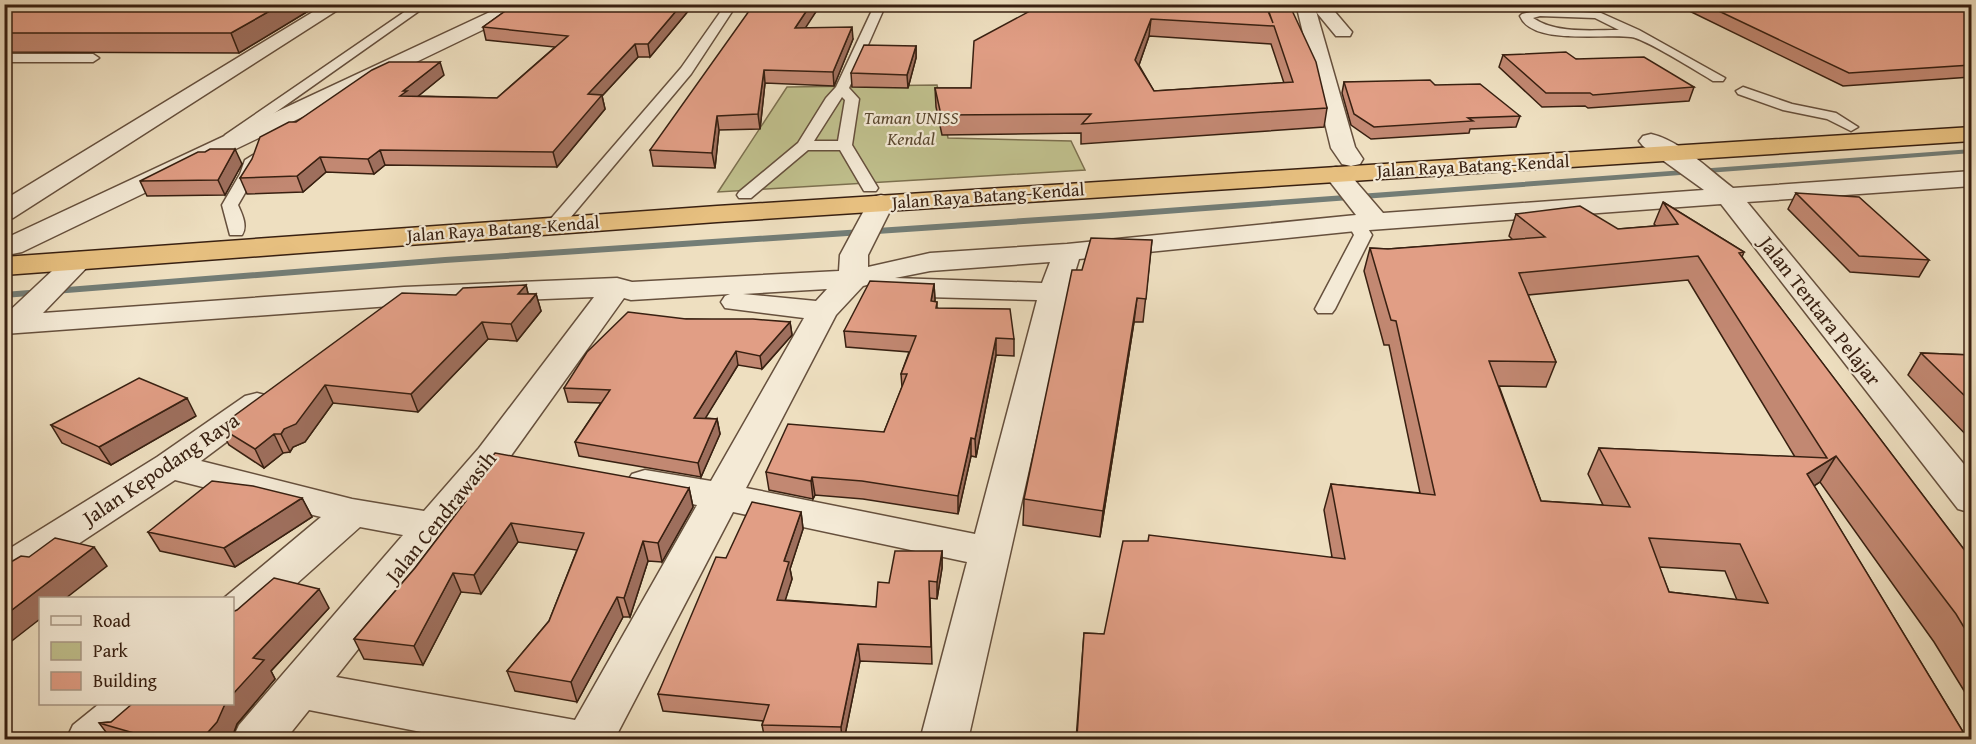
<svg xmlns="http://www.w3.org/2000/svg" width="1976" height="744" viewBox="0 0 1976 744" font-family="'Gentium Book Plus',serif">
  <style>
    .green { fill: #c0c08d; stroke: #7c704f; stroke-width: 1.5 }
    .lines { fill: none; stroke-linecap: round; stroke-linejoin: round }
    .stream { fill: #737d76; fill-rule: evenodd }
    .lane-casing { stroke: #66503d; stroke-width: 3 }
    .street-casing { stroke: #66503d; stroke-width: 3 }
    .highway-casing { stroke: #382011; stroke-width: 3 }
    .lane { fill: #f4ead6; fill-rule: evenodd }
    .street { fill: #f4ead6; fill-rule: evenodd }
    .highway { fill: #e7c080; fill-rule: evenodd }
    .wall { fill: #c28872; stroke: #382011; stroke-width: 1.5; fill-rule: evenodd }
    .shaded-wall { fill: #9e6f5d; stroke: #382011; stroke-width: 1.5 }
    .building { fill: #e19e85; stroke: #382011; stroke-width: 1.5; fill-rule: evenodd }
    .labels { text-anchor: middle; stroke-width: 4.5; stroke-linejoin: round; paint-order: stroke }
    .far-park-label { font-size: 18px; font-style: italic; fill: #5a4830; stroke: #f4ead6 }
    .far-street-label { font-size: 18px; fill: #382011; stroke: #f4ead6 }
    .street-label { font-size: 21px; fill: #382011; stroke: #f4ead6 }
  </style>
  <rect width="100%" height="100%" fill="#eedfc0"/>
  <filter id="stains"><feTurbulence type="fractalNoise" baseFrequency=".00333" numOctaves="4"/><feColorMatrix values="0 0 0 0 .2 0 0 0 0 .09 0 0 0 0 .02 0 0 0 .5 -.17"/></filter>
  <radialGradient id="worn" r=".72"><stop offset=".6" stop-color="#630" stop-opacity="0"/><stop offset="1" stop-color="#630" stop-opacity=".3"/></radialGradient>
  <path class="green" d="M937,85L948,138L1071,141L1085,170L718,192L787,87Z"/>
  <g class="lines">
    <path class="stream" d="M1972,149V153L1099,219L445,263L4,298V292L445,257L1099,213Z"/>
    <defs>
      <path id="lane" d="M416,4H429L235,141H225L223,138L225,135Z
        M726,4H737L691,74L560,230H548L545,226L548,222L681,68Z
        M875,4H886L849,88L859,99L852,145L878,188L876,191H864L840,150H808L751,198H739L737,195L739,192L798,143L826,98L836,87ZM842,97L845,100L838,141H814Z
        M1540,10L1601,13L1639,30L1725,78L1723,81H1713C1698,72 1644,38 1631,37C1605,33 1532,46 1520,16L1522,14ZM1540,16L1595,18L1619,30C1591,30 1556,34 1533,18Z
        M4,54H93L99,58L93,62H4Z
        M1743,87L1792,104L1836,113L1858,127L1851,131L1827,119L1783,110L1738,94L1736,91Z
        M253,155L261,160L256,174L238,205C242,214 248,226 242,235H230L222,205L240,174L245,160Z
        M1356,218L1362,219L1372,235L1335,309L1332,313H1318L1315,309L1354,235L1347,223L1350,219Z"/>
      <path id="street" d="M326,4H347L13,218L4,220V200Z
        M507,4H530L528,8L22,252L12,254L4,252V239Z
        M1296,4H1314L1355,147L1363,159L1360,164L1351,166L1342,164L1331,148Z
        M1316,4H1334L1335,12L1352,32L1350,36H1336L1317,13Z
        M1651,134C1681,141 1709,170 1733,188L1972,171V186L1747,202L1972,474V513L1958,509L1721,204L1356,231L1079,259L1069,292L968,740H920L967,562L733,512L614,740H462L309,710L285,740H232L239,725L403,535L360,527L247,628L232,632V598H224L321,517L175,480L19,583L4,587V552L157,457L245,396L257,393L269,396L274,403L269,410L201,461L352,499L424,511L479,448L594,297L404,305L4,334V316L69,255L79,252L89,255L93,261L43,313L404,287L617,278L632,282L839,271L840,255L868,203L872,197L881,195L890,197L894,203L868,255V267L930,253L1067,244L1356,215L1324,174L1327,169L1336,167L1345,169L1383,213L1704,190L1643,146L1639,141L1643,136ZM1050,262L1042,283L895,278L930,271ZM878,282L874,287L879,293L889,296L1037,300L975,534L746,488L836,315L863,286ZM827,289L816,301L743,294ZM730,294L725,296L721,302L725,308L804,318L711,481L645,470L632,474L626,483L632,492L697,505L575,720L336,677L505,464L624,298L631,300Z
        M99,704H155L149,718L124,740H66L73,725Z"/>
      <path id="highway" d="M1972,127V141L717,222L4,275V257L717,206Z"/>
    </defs>
    <use href="#lane" class="lane-casing"/>
    <use href="#street" class="street-casing"/>
    <use href="#highway" class="highway-casing"/>
    <use href="#lane" class="lane"/>
    <use href="#street" class="street"/>
    <use href="#highway" class="highway"/>
  </g>
  <path class="wall" d="M4,4H320L239,53L4,52Z
    M515,4H694L650,57H638L602,96L605,109L557,167L385,165L374,174L326,172L303,192L247,194L240,178L296,122L444,75L418,96L497,98L555,47L486,40L483,27Z
    M821,4L805,27L853,39L834,86L765,83L760,129L719,130L715,168L653,166L650,150Z
    M995,4H1289L1327,108L1324,127L1081,144V133L942,135L936,107L935,88H971L1030,12L995,10ZM1149,36L1271,44L1284,83L1154,91L1139,65Z
    M1675,4H1971V77L1843,86Z
    M916,46V58L908,88L852,87L851,73Z
    M1503,55L1576,59L1694,87L1689,101L1588,108L1585,106L1542,107L1499,67Z
    M1344,82L1435,85L1520,116L1516,127L1470,129L1469,133L1371,139L1351,125L1342,93Z
    M242,164L225,195L147,196L140,181Z
    M1796,193L1929,260L1919,277L1850,272L1788,209Z
    M1663,202L1744,252L1742,257L1969,556H1971V702L1934,642L1820,482L1814,486L1968,740H1076L1084,633L1104,634L1332,557L1324,510L1331,484L1420,493L1389,345H1384L1364,271L1370,248L1388,249L1513,240L1509,236L1516,214L1618,229L1656,226L1654,224ZM1688,280L1795,457L1599,448L1588,474L1603,505L1541,501L1499,386L1546,387L1556,362L1528,295ZM1659,567L1725,571L1737,600L1669,592Z
    M1152,240L1143,322H1134L1100,537L1023,525L1024,499Z
    M934,284L935,302H937V308L1014,339V356L996,355L976,457L971,456L958,514L863,499L815,495L813,499L769,490L766,472L884,432L902,387L901,374L909,352L846,347L844,331Z
    M526,285L528,294H536L541,311L517,341L488,339L418,412L333,403L305,442L293,447L290,452L283,453L264,468L229,445L219,427L456,295Z
    M686,319L790,322L792,335L762,369L738,365L705,418L717,419L720,434L701,477L579,456L575,442L601,403L568,402L564,388Z
    M1921,353L1971,355V440L1908,375Z
    M196,416L111,465L62,443L51,425Z
    M689,488L693,507L662,562L648,561L630,617H623L577,702L515,691L507,671L549,621L577,550L518,542L481,594L461,592L423,665L364,659L354,639L415,568L460,509L457,500Z
    M302,498L312,517L235,567L160,551L148,532Z
    M801,512L803,529L790,569L792,579L785,600L876,607L889,583L942,551V568L937,599L930,598L932,664L860,661L844,740H765L762,725L763,721L663,711L658,694L726,558Z
    M329,608L271,671L275,679L237,724L231,740H112L99,723L111,722Z"/>
  <path class="shaded-wall" d="M282,4H320L239,53L231,33Z
    M682,4H694L650,57L648,44Z
    M811,4H821L797,41L795,28Z
    M1151,19L1149,36L1134,79L1135,60Z
    M852,27L853,39L834,86L833,72Z
    M635,44L638,57L602,96L605,109L557,167L553,152L588,94Z
    M916,46V58L908,88L907,75Z
    M440,62L444,75L411,102L400,96L403,91Z
    M764,70L765,83L760,129L758,114Z
    M717,116L719,130L715,168L712,153Z
    M235,149L242,164L225,195L218,180Z
    M380,150L385,165L374,174L368,159Z
    M320,157L326,172L303,192L297,176Z
    M934,284L935,300L931,318V301Z
    M526,285L530,302L536,294L541,311L517,341L511,324L518,294Z
    M1137,298L1134,322L1100,537L1103,511Z
    M482,322L488,339L418,412L411,394Z
    M790,322L792,335L762,369L760,356Z
    M996,338V355L976,457L975,439Z
    M736,351L738,365L697,432L694,418Z
    M325,385L333,403L305,442L293,447L290,452L281,434L284,429Z
    M187,398L196,416L111,465L99,447Z
    M717,419L720,434L701,477L698,463Z
    M274,434L283,453L264,468L255,449Z
    M971,438V456L958,514V496Z
    M1836,456L1820,482L1791,501L1807,474Z
    M812,477L815,495L813,499L811,481Z
    M689,488L693,507L662,562L658,543Z
    M302,498L312,517L235,567L224,548Z
    M801,512L803,529L790,569L792,579L780,617L777,600L784,561Z
    M511,523L518,542L481,594L474,575Z
    M643,541L648,561L630,617L624,598Z
    M94,547L107,566L66,598H40V619L4,647V616Z
    M942,551V568L937,599V582Z
    M453,573L461,592L423,665L414,646Z
    M319,589L329,608L271,671L275,679L237,724L231,740H201L225,704H232V695L253,658Z
    M617,597L623,617L577,702L571,682Z
    M858,644L860,661L844,740H842L841,727Z
    M4,731L12,740H4Z"/>
  <path class="building" d="M4,4H282L231,33H4Z
    M515,4H682L648,44H635L588,94L602,95L553,152L380,150L368,159L320,157L297,176L240,178L252,159L260,137L289,122H296L372,70L389,62H440L403,91H407L400,96L497,98L568,36L483,27Z
    M754,4H811L795,28L852,27L833,72L764,70L758,114L717,116L712,153L650,150Z
    M1043,4H1265L1273,23L1266,4H1289L1316,62L1327,108L1082,124L1091,114L941,115L935,88H971L974,41ZM1151,19L1274,26L1293,82L1154,91L1135,60Z
    M1704,4H1971V65L1849,73Z
    M864,45L916,46L907,75L851,73Z
    M1566,52L1576,59L1644,57L1694,87L1593,95L1590,93H1546L1503,55Z
    M1430,80L1435,85L1480,84L1520,116L1468,118L1473,121L1374,127L1354,114L1344,82Z
    M210,149H235L218,180L140,181L198,152H205Z
    M1796,193L1859,197L1929,260L1859,256Z
    M1663,202L1744,252L1739,253L1969,556H1971V639L1956,614L1836,456L1807,474L1968,740H1860L1830,734L1833,740H1094V738L1077,736L1084,633L1104,634L1123,541H1148L1149,535L1345,559L1331,484L1435,495L1396,321L1391,320L1370,248L1388,249L1545,237L1516,214L1580,206L1618,229L1678,224ZM1698,256L1827,458L1599,448L1630,507L1541,501L1489,361L1556,362L1519,273ZM1649,538L1740,544L1768,603L1669,592Z
    M1091,238L1152,240L1146,299L1137,298L1103,511L1024,499L1072,270H1082Z
    M870,281L934,284L931,301L937,302L936,308L1010,309L1014,339L996,338L975,439L971,438L958,496L862,481L812,477L811,481L766,472L788,424L884,432L907,374H901L916,336L844,331Z
    M526,285L518,294H536L511,324L482,322L411,394L325,385L296,424L284,429L281,434H274L255,449L219,427L402,293L456,295L463,288Z
    M628,312L686,319H753L790,322L760,356L736,351L694,418L717,419L698,463L575,442L610,390L564,388L587,352Z
    M1921,353L1971,355V402Z
    M139,378L187,398L99,447L51,425Z
    M495,453L689,488L658,543L643,541L624,598L617,597L571,682L507,671L549,621L584,533L511,523L474,575L453,573L414,646L354,639L415,568L466,501L457,500Z
    M212,481L253,486L302,498L224,548L148,532Z
    M752,502L801,512L784,561L789,562L777,600L876,607L878,582L889,583L895,551H942L937,582L929,581L931,647L858,644L841,727L762,725L769,705L658,694L716,557L726,558Z
    M55,538L94,547L4,616V566L21,556L29,557Z
    M274,578L319,589L253,658L264,660L232,695V612L237,610Z
    M132,704H225L217,722L201,740H158L99,723L111,722Z"/>
  <g class="labels">
    <g class="far-park-label">
      <text x="911" y="124">Taman UNISS<tspan x="911" dy="21">Kendal</tspan></text>
    </g>
    <g class="far-street-label">
      <text transform="translate(1473 166) rotate(-3)" y="6">Jalan Raya Batang-Kendal</text>
      <text transform="translate(988 196) rotate(-4)" y="6">Jalan Raya Batang-Kendal</text>
      <text transform="translate(503 229) rotate(-4)" y="6">Jalan Raya Batang-Kendal</text>
    </g>
    <g class="street-label">
      <text transform="translate(1820 311) rotate(52)" y="7">Jalan Tentara Pelajar</text>
      <text transform="translate(161 469) rotate(-34)" y="7">Jalan Kepodang Raya</text>
      <text transform="translate(441 517) rotate(-51)" y="7">Jalan Cendrawasih</text>
    </g>
  </g>
  <rect width="1976" height="744" fill="none" stroke="#eedfc0" stroke-width="24"/>
  <rect x="6" y="6" width="1964" height="732" fill="none" stroke="#382011" stroke-width="3"/>
  <rect x="12" y="12" width="1952" height="720" fill="none" stroke="#382011" stroke-width="1.5"/>
  <rect x="39" y="597" width="195" height="108" fill="#f4ead6" stroke="#a99987" stroke-width="1.5"/>
  <rect x="51" y="616" width="30" height="9" fill="#f4ead6" stroke="#a99987" stroke-width="1.5"/>
  <text x="93" y="627" font-size="18" fill="#382011">Road</text>
  <rect x="51" y="642" width="30" height="18" fill="#c0c08d" stroke="#a99987" stroke-width="1.5"/>
  <text x="93" y="657" font-size="18" fill="#382011">Park</text>
  <rect x="51" y="672" width="30" height="18" fill="#e19e85" stroke="#a99987" stroke-width="1.5"/>
  <text x="93" y="687" font-size="18" fill="#382011">Building</text>
  <rect width="100%" height="100%" filter="url(#stains)"/>
  <rect width="100%" height="100%" fill="url(#worn)"/>
</svg>
